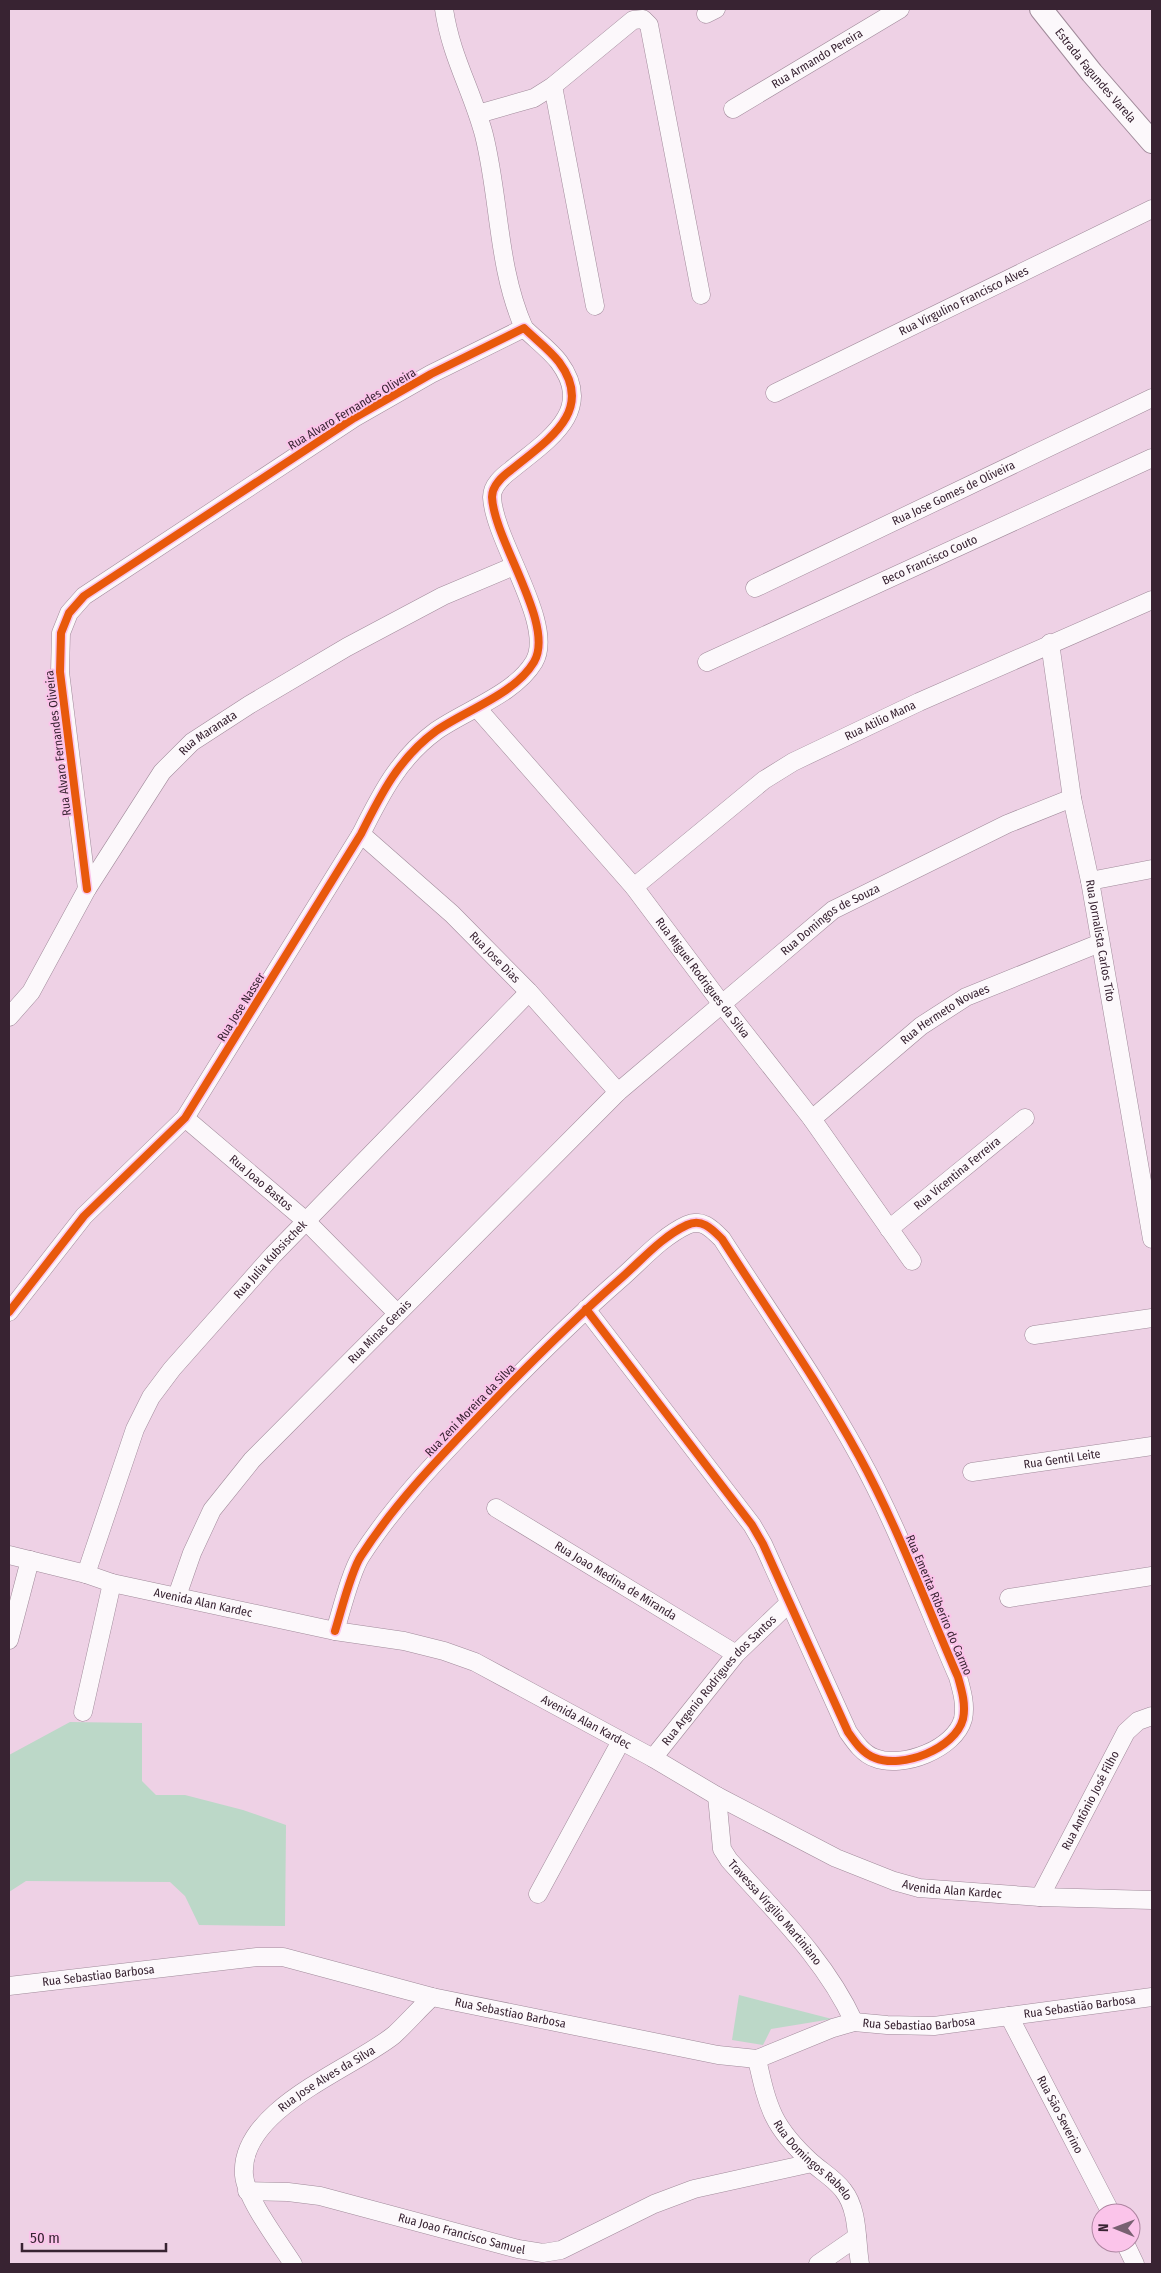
<svg xmlns="http://www.w3.org/2000/svg" width="1161" height="2273" viewBox="0 0 1161 2273" font-family="'Fira Sans Condensed',sans-serif">
  <style>
    .green { fill: #bcd8c8 }
    .lines { fill: none; stroke-linecap: round; stroke-linejoin: round }
    .minor-casing { stroke: #a08a9a; stroke-width: 19 }
    .tertiary-casing { stroke: #a08a9a; stroke-width: 24 }
    .minor { stroke: #fcf8fb; stroke-width: 18 }
    .tertiary { stroke: #fcf8fb; stroke-width: 22 }
    .cycleway-casing { stroke: #fbc4ea; stroke-width: 11 }
    .cycleway { stroke: #e8590c; stroke-width: 8 }
    .labels { text-anchor: middle; stroke-width: 4; stroke-linejoin: round; paint-order: stroke }
    .street-label { font-size: 12px; fill: #382332; stroke: #fbc4ea }
  </style>
  <rect width="100%" height="100%" fill="#eed1e5"/>
  <path class="green" d="M70,1722L142,1723V1781L156,1795H185L243,1810L286,1825L285,1926L199,1925L185,1896L170,1882L26,1881L9,1892V1755Z
    M739,1995L832,2019L771,2029L763,2045L732,2040Z"/>
  <g class="lines">
    <defs>
      <g id="minor">
        <path d="M444,9C451,57 472,90 484,135C500,199 497,267 524,328"/>
        <path d="M706,14L716,9"/>
        <path d="M553,86L595,306"/>
        <path id="s1" d="M733,109L900,9"/>
        <path d="M478,114L534,98L553,86L633,20L643,19L649,25L701,295"/>
        <path id="s2" d="M775,393L1152,209"/>
        <path id="s3" d="M755,588L1152,398"/>
        <path id="s4" d="M1050,643L1072,798L1090,881L1152,1239"/>
        <path id="s5" d="M707,662L1152,458"/>
        <path id="s6" d="M477,708L634,887L721,1003L812,1119L912,1261"/>
        <path id="s7" d="M361,834L452,914L529,992L618,1092"/>
        <path d="M1090,881L1152,869"/>
        <path id="s8" d="M634,887L764,780L793,762L919,702L1152,600"/>
        <path id="s9" d="M9,1017L31,992L87,889L162,772L192,742L249,705L347,647L443,596L514,566"/>
        <path id="s10" d="M185,1118L306,1221L397,1313"/>
        <path id="s11" d="M812,1119L921,1026L966,997L1100,943"/>
        <path id="s12" d="M889,1229L1025,1118"/>
        <path d="M9,1312L84,1216L185,1118L361,834C381,794 399,758 436,731C466,710 515,694 534,662C556,625 494,541 492,497C492,485 503,476 511,470C546,441 596,412 559,362C550,350 535,339 524,328L431,374L354,418L84,596L69,613L61,633L60,672L87,889"/>
        <path d="M1034,1335L1152,1318"/>
        <path id="s13" d="M972,1472L1152,1446"/>
        <path id="s14" d="M496,1508L736,1654"/>
        <path id="s15" d="M9,1555L86,1574L112,1583L335,1631L404,1641L444,1651L475,1662L653,1758L717,1796L836,1858L894,1881L919,1888L1040,1897L1152,1900"/>
        <path id="s16" d="M86,1574L135,1429L151,1397L172,1369L273,1255L529,992"/>
        <path id="s17" d="M177,1596L192,1553L212,1510L252,1460L618,1092L833,910L1007,824L1072,798"/>
        <path d="M1009,1598L1152,1576"/>
        <path d="M335,1631C341,1612 351,1571 361,1556C395,1503 440,1457 483,1412C527,1366 571,1322 619,1280C640,1262 661,1237 687,1225C702,1218 712,1229 722,1239C768,1311 818,1381 859,1456C898,1527 926,1604 958,1677C962,1691 966,1705 963,1719C955,1749 902,1769 875,1758C863,1754 855,1742 848,1732L763,1544L752,1525L586,1309"/>
        <path d="M9,1640L30,1560"/>
        <path d="M83,1712L112,1583"/>
        <path id="s18" d="M653,1758L736,1654L788,1604"/>
        <path id="s19" d="M717,1796L722,1849L729,1860C774,1911 825,1959 854,2022"/>
        <path d="M538,1894L621,1741"/>
        <path id="s20" d="M1040,1897L1126,1732L1138,1721L1152,1716"/>
        <path id="s21" d="M9,1986L257,1957H283L432,1997L718,2055L757,2059L833,2028L854,2022L887,2025L934,2026L1152,1997"/>
        <path id="s22" d="M1009,2016L1111,2213"/>
        <path id="s23" d="M757,2059C768,2109 773,2127 811,2162C821,2171 835,2179 843,2190C859,2210 856,2240 860,2264"/>
        <path id="s24" d="M247,2191L288,2192L320,2196L518,2249L543,2253L561,2250L654,2204L694,2189L812,2163"/>
        <path d="M1125,2243L1135,2264"/>
        <path id="s25" d="M293,2264C279,2242 246,2199 244,2175C239,2109 352,2069 394,2035C407,2023 419,2009 432,1997"/>
        <path d="M818,2264L857,2237"/>
      </g>
      <g id="tertiary">
        <path id="s26" d="M1041,9L1092,73L1152,142"/>
      </g>
    </defs>
    <use href="#minor" class="minor-casing"/>
    <use href="#tertiary" class="tertiary-casing"/>
    <use href="#minor" class="minor"/>
    <use href="#tertiary" class="tertiary"/>
    <defs>
      <path id="cycleway" d="M9,1312L84,1216L185,1118L361,834C381,794 399,758 436,731C466,710 515,694 534,662C556,625 494,541 492,497C492,485 503,476 511,470C546,441 596,412 559,362C550,350 535,339 524,328L431,374L354,418L84,596L69,613L61,633L60,672L87,889
        M335,1631C341,1612 351,1571 361,1556C395,1503 440,1457 483,1412C527,1366 571,1322 619,1280C640,1262 661,1237 687,1225C702,1218 712,1229 722,1239C768,1311 818,1381 859,1456C898,1527 926,1604 958,1677C962,1691 966,1705 963,1719C955,1749 902,1769 875,1758C863,1754 855,1742 848,1732L763,1544L752,1525L586,1309"/>
    </defs>
    <use href="#cycleway" class="cycleway-casing"/>
    <use href="#cycleway" class="cycleway"/>
  </g>
  <g class="labels">
    <g class="street-label">
      <text dy="4" stroke="none"><textPath href="#s1" startOffset="98">Rua Armando Pereira</textPath></text>
      <text dy="4" stroke="none"><textPath href="#s26" startOffset="86">Estrada Fagundes Varela</textPath></text>
      <text dy="4" stroke="none"><textPath href="#s2" startOffset="210">Rua Virgulino Francisco Alves</textPath></text>
      <text transform="translate(352 409) rotate(-31)" y="4">Rua Alvaro Fernandes Oliveira</text>
      <text dy="4" stroke="none"><textPath href="#s3" startOffset="220">Rua Jose Gomes de Oliveira</textPath></text>
      <text dy="4" stroke="none"><textPath href="#s5" startOffset="245">Beco Francisco Couto</textPath></text>
      <text dy="4" stroke="none"><textPath href="#s8" startOffset="299">Rua Atilio Mana</textPath></text>
      <text dy="4" stroke="none"><textPath href="#s9" startOffset="350">Rua Maranata</textPath></text>
      <text transform="translate(58 743) rotate(-97)" y="4">Rua Alvaro Fernandes Oliveira</text>
      <text dy="4" stroke="none"><textPath href="#s17" startOffset="950">Rua Domingos de Souza</textPath></text>
      <text dy="4" stroke="none"><textPath href="#s4" startOffset="302">Rua Jornalista Carlos Tito</textPath></text>
      <text dy="4" stroke="none"><textPath href="#s7" startOffset="182">Rua Jose Dias</textPath></text>
      <text dy="4" stroke="none"><textPath href="#s6" startOffset="352">Rua Miguel Rodrigues da Silva</textPath></text>
      <text transform="translate(241 1007) rotate(-58)" y="4">Rua Jose Nasser</text>
      <text dy="4" stroke="none"><textPath href="#s11" startOffset="170">Rua Hermeto Novaes</textPath></text>
      <text dy="4" stroke="none"><textPath href="#s12" startOffset="88">Rua Vicentina Ferreira</textPath></text>
      <text dy="4" stroke="none"><textPath href="#s10" startOffset="100">Rua Joao Bastos</textPath></text>
      <text dy="4" stroke="none"><textPath href="#s16" startOffset="371">Rua Julia Kubsischek</textPath></text>
      <text dy="4" stroke="none"><textPath href="#s17" startOffset="338">Rua Minas Gerais</textPath></text>
      <text transform="translate(470 1410) rotate(-46)" y="4">Rua Zeni Moreira da Silva</text>
      <text dy="4" stroke="none"><textPath href="#s13" startOffset="91">Rua Gentil Leite</textPath></text>
      <text dy="4" stroke="none"><textPath href="#s14" startOffset="140">Rua Joao Medina de Miranda</textPath></text>
      <text dy="4" stroke="none"><textPath href="#s15" startOffset="200">Avenida Alan Kardec</textPath></text>
      <text transform="translate(939 1605) rotate(67)" y="4">Rua Emerita Riberiro do Carmo</text>
      <text dy="4" stroke="none"><textPath href="#s18" startOffset="102">Rua Argenio Rodrigues dos Santos</textPath></text>
      <text dy="4" stroke="none"><textPath href="#s15" startOffset="605">Avenida Alan Kardec</textPath></text>
      <text dy="4" stroke="none"><textPath href="#s20" startOffset="109">Rua Antônio José Filho</textPath></text>
      <text dy="4" stroke="none"><textPath href="#s15" startOffset="1011">Avenida Alan Kardec</textPath></text>
      <text dy="4" stroke="none"><textPath href="#s19" startOffset="136">Travessa Virgilio Martiniano</textPath></text>
      <text dy="4" stroke="none"><textPath href="#s21" startOffset="90">Rua Sebastiao Barbosa</textPath></text>
      <text dy="4" stroke="none"><textPath href="#s21" startOffset="1092">Rua Sebastião Barbosa</textPath></text>
      <text dy="4" stroke="none"><textPath href="#s21" startOffset="510">Rua Sebastiao Barbosa</textPath></text>
      <text dy="4" stroke="none"><textPath href="#s21" startOffset="930">Rua Sebastiao Barbosa</textPath></text>
      <text dy="4" stroke="none"><textPath href="#s25" startOffset="236">Rua Jose Alves da Silva</textPath></text>
      <text dy="4" stroke="none"><textPath href="#s22" startOffset="111">Rua São Severino</textPath></text>
      <text dy="4" stroke="none"><textPath href="#s23" startOffset="119">Rua Domingos Rabelo</textPath></text>
      <text dy="4" stroke="none"><textPath href="#s24" startOffset="220">Rua Joao Francisco Samuel</textPath></text>
    </g>
  </g>
  <rect width="1161" height="2273" fill="none" stroke="#382332" stroke-width="20"/>
  <g transform="translate(1116 2228) rotate(271)"><circle r="24" fill="#fbc4ea" stroke="#ad84a0"/>
  <path d="M0-4L9 19L0 12L-9 19Z" fill="#786071"/>
  <text y="-8" font-size="14" font-weight="bold" text-anchor="middle" fill="#382332">N</text>
  </g>
  <path d="M22 2243v8h144v-8" fill="none" stroke="#382332" stroke-width="2.5"/>
  <text x="30" y="2243" font-size="15" fill="#382332" stroke="#fbc4ea" stroke-width="4" paint-order="stroke">50 m</text>
</svg>
